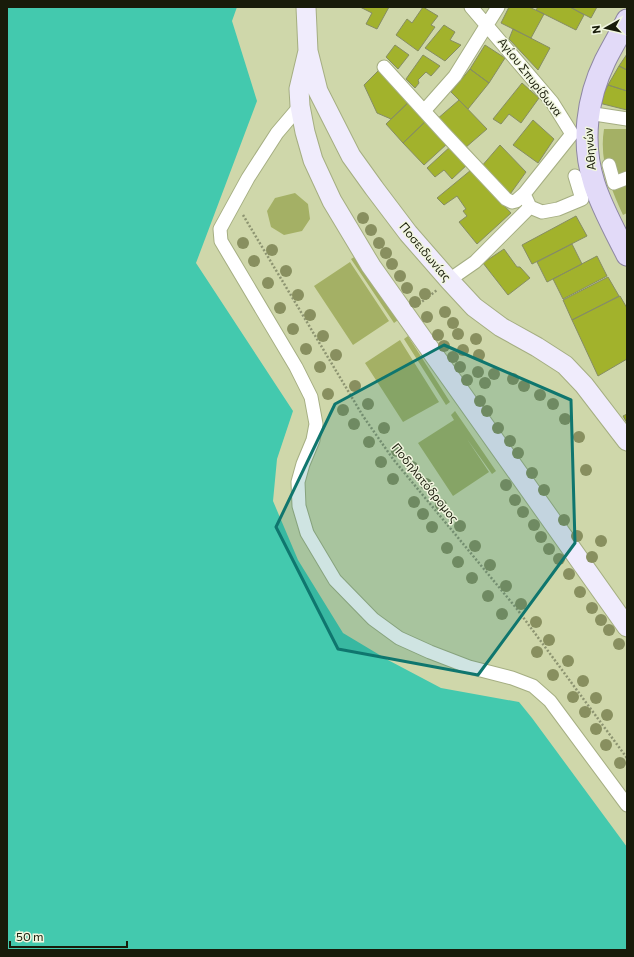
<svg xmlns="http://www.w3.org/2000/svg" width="634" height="957" viewBox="0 0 634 957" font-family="Commissioner,sans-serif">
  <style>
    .green { fill: #a4b065 }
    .water { fill: #43c9ae }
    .building { fill: #a2b22c; stroke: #868d63 }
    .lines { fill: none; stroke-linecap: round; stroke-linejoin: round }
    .street-casing { stroke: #a5ae82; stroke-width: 15 }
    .secondary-casing { stroke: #a5ae82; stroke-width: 21 }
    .primary-casing { stroke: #8e87a2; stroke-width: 23 }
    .path { stroke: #8d9471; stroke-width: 2.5; stroke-dasharray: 2 2; stroke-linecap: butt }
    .street { stroke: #fff; stroke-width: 13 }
    .secondary { stroke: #f0ecfc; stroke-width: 19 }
    .primary { stroke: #e2daf8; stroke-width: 21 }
    .tree { fill: #888f5f }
    .marked { fill: #0f766e; fill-opacity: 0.2; stroke: #0f766e; stroke-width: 3; stroke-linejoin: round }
    .labels { text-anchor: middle; stroke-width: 3; stroke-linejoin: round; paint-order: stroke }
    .street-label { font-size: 12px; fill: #181b0a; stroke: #f1f6df }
  </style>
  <rect width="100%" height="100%" fill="#cfd7aa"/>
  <path class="green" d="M604,129H627V213L623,215C610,187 599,160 604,129Z
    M295,193L308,204L310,219L302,231L284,235L271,227L267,211L275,198Z
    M356,256L398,320L394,323L351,259Z
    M350,262L389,321L353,345L314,286Z
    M408,336L450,402L446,405L404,339Z
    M400,340L439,402L403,422L365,363Z
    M455,411L496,471L492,474L467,439L489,472L453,496L418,443L454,420L451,415Z"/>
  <path class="water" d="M7,7H237L232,21L257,101L196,263L293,411L277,459L273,501L298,560L343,633L388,660L441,688L519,702L532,718L627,847V950H7Z"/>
  <path class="building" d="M360,7H389L377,29L366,24L372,13Z
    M423,7L438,16L431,25L435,27L418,51L396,35L407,19L412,23Z
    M509,7H529L544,14L531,38L501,23Z
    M538,7H570L584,15L576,30L536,10Z
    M570,7H597L591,18Z
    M444,25L455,32L450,40L461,45L445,61L425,48Z
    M513,29L550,48L538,70L509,39Z
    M395,45L409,55L398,69L386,57Z
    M485,45L505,58L489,83L470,69Z
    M627,54V70L619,66Z
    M423,55L440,66L431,76L426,72L418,80L419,83L415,88L406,79Z
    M619,66L627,70V91L608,85Z
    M470,69L489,83L468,109L451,92Z
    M379,70L411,100L391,119L377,113L364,85Z
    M522,83L539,98L521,123L509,114L501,124L493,119Z
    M608,85L627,91V110L599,103Z
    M411,100L427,120L403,143L386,124Z
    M459,100L487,129L465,148L436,120Z
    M427,120L448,143L424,165L403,143Z
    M533,120L554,139L538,163L513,145Z
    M452,145L469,163L452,179L444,170L435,177L427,168Z
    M500,145L526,172L508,197L481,167Z
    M471,170L511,213L477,244L459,222L467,216L463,211L466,209L457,196L444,205L437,198Z
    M576,216L587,236L532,264L522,245Z
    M572,244L582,264L547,282L537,262Z
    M504,249L517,267H520L530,278L508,295L483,263Z
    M597,256L607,276L563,299L553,279Z
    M608,277L619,296L572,320L563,300Z
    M620,296L627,308V359L598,376L572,320Z
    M627,414V423L623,416Z"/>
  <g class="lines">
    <defs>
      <path id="street" d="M471,7L552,102L572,134
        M384,67L444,133L506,199L512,202L516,201L524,194L572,134
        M300,106L277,133L248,178L220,229L221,241L296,367L311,397L316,424L313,440L303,464L298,482L299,506L307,533L335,580L373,619L399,638L430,652L469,667L512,678L533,686L550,701L627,805
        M424,111L455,76L498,7
        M588,113L627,119
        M609,165L614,183L627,178
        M530,207L542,212L558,209L582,199L575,176
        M449,280L475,262L530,207L524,194"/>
      <path id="secondary" d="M306,7L308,51L318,91L351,156L374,188L408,233L449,280L474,307L501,327L537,347L565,365L584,385L627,441
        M308,51L299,89L300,106L305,132L313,160L332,201L371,266L627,627"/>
      <path id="primary" d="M627,20C620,34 612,47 605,61C587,98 581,142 594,183C601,206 616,233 627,255"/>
    </defs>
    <use href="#street" class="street-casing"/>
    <use href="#secondary" class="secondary-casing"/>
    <use href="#primary" class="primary-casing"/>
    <path class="path" d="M243,215L363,416L393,459L517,609L627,758
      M419,304L437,290"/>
    <use href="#street" class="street"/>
    <use href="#secondary" class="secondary"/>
    <use href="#primary" class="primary"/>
  </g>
  <g class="tree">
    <circle cx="363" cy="218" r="6"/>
    <circle cx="371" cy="230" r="6"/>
    <circle cx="243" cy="243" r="6"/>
    <circle cx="379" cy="243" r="6"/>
    <circle cx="272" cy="250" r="6"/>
    <circle cx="386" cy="253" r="6"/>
    <circle cx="254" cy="261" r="6"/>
    <circle cx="392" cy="264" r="6"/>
    <circle cx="286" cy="271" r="6"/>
    <circle cx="400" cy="276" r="6"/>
    <circle cx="268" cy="283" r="6"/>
    <circle cx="407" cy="288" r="6"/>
    <circle cx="425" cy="294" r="6"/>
    <circle cx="298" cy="295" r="6"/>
    <circle cx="415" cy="302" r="6"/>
    <circle cx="280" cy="308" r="6"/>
    <circle cx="445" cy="312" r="6"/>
    <circle cx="310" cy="315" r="6"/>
    <circle cx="427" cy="317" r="6"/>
    <circle cx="453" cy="323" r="6"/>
    <circle cx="293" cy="329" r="6"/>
    <circle cx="458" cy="334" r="6"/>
    <circle cx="438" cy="335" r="6"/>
    <circle cx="323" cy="336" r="6"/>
    <circle cx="476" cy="339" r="6"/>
    <circle cx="444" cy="346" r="6"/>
    <circle cx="306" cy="349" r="6"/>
    <circle cx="463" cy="350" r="6"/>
    <circle cx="336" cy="355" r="6"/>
    <circle cx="479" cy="355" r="6"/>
    <circle cx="453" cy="357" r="6"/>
    <circle cx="320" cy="367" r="6"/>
    <circle cx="460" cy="367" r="6"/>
    <circle cx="478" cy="372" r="6"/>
    <circle cx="494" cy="374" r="6"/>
    <circle cx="513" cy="379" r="6"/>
    <circle cx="467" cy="380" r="6"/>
    <circle cx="485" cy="383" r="6"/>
    <circle cx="355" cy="386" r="6"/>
    <circle cx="524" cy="386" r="6"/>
    <circle cx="328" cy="394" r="6"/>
    <circle cx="540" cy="395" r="6"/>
    <circle cx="480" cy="401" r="6"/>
    <circle cx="368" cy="404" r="6"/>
    <circle cx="553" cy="404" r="6"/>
    <circle cx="343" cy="410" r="6"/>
    <circle cx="487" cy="411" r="6"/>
    <circle cx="565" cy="419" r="6"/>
    <circle cx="354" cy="424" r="6"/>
    <circle cx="384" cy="428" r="6"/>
    <circle cx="498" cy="428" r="6"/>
    <circle cx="579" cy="437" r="6"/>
    <circle cx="510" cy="441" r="6"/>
    <circle cx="369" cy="442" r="6"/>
    <circle cx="397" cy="451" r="6"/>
    <circle cx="518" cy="453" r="6"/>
    <circle cx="381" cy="462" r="6"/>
    <circle cx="412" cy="467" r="6"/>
    <circle cx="586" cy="470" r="6"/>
    <circle cx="532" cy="473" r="6"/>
    <circle cx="393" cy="479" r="6"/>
    <circle cx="426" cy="484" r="6"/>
    <circle cx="506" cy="485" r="6"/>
    <circle cx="544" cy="490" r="6"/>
    <circle cx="515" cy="500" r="6"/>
    <circle cx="414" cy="502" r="6"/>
    <circle cx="441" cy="505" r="6"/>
    <circle cx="523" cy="512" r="6"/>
    <circle cx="423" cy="514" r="6"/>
    <circle cx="564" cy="520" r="6"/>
    <circle cx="534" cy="525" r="6"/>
    <circle cx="460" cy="526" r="6"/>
    <circle cx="432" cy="527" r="6"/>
    <circle cx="577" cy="536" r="6"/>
    <circle cx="541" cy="537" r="6"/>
    <circle cx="601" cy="541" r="6"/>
    <circle cx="475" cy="546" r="6"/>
    <circle cx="447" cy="548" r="6"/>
    <circle cx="549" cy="549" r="6"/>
    <circle cx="592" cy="557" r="6"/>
    <circle cx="559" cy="559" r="6"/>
    <circle cx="458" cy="562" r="6"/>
    <circle cx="490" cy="565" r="6"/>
    <circle cx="569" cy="574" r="6"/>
    <circle cx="472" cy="578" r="6"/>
    <circle cx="506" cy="586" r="6"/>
    <circle cx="580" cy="592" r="6"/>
    <circle cx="488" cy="596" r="6"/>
    <circle cx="521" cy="604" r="6"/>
    <circle cx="592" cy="608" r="6"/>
    <circle cx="502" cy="614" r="6"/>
    <circle cx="601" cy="620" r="6"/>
    <circle cx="536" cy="622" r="6"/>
    <circle cx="609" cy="630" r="6"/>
    <circle cx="549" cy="640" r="6"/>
    <circle cx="619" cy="644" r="6"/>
    <circle cx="537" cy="652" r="6"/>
    <circle cx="568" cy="661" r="6"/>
    <circle cx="553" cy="675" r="6"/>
    <circle cx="583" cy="681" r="6"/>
    <circle cx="573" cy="697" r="6"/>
    <circle cx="596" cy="698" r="6"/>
    <circle cx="585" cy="712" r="6"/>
    <circle cx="607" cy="715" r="6"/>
    <circle cx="596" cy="729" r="6"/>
    <circle cx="606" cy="745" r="6"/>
    <circle cx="620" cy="763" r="6"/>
  </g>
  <path class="marked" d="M444,345L571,400L575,543L478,675L338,649L276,527L335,404Z"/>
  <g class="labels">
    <g class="street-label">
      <text transform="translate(530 77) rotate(52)" y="4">Αγίου Σπυρίδωνα</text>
      <text transform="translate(590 149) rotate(-95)" y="4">Αθηνών</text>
      <text transform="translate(425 252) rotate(50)" y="4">Ποσειδωνίας</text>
      <text transform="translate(425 483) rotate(51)" y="4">Ποδηλατόδρομος</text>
    </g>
  </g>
  <rect width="634" height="957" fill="none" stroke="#181b0a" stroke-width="16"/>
  <g transform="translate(606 28) rotate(262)" stroke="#f1f6df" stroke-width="3" paint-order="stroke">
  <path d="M0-3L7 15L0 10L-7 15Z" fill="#181b0a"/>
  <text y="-6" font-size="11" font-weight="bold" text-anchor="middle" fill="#181b0a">N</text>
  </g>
  <path d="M10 941v6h117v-6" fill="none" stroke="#181b0a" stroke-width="2"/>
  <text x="16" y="941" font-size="12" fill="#181b0a" stroke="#f1f6df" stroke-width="3" paint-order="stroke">50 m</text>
</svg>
